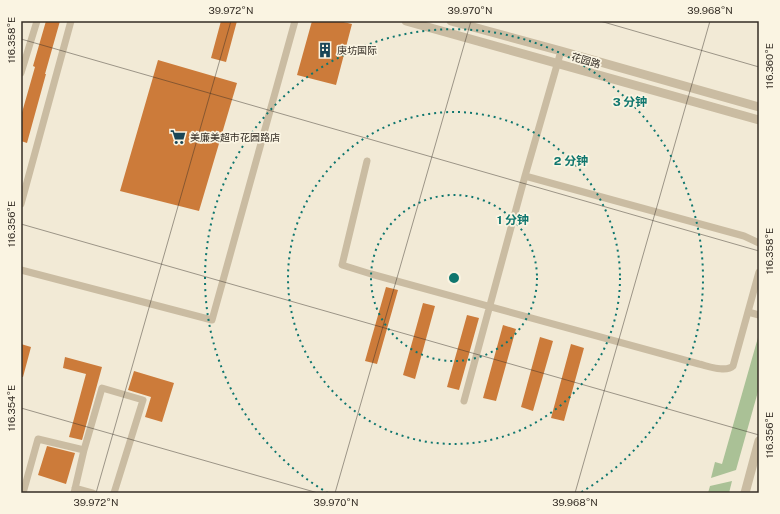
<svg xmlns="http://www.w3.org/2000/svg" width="780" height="514" viewBox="0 0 780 514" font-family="'Public Sans','Noto Sans SC',sans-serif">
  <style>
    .green { fill: #aac196 }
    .building { fill: #cc7b3a }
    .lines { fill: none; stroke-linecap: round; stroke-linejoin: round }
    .minor { stroke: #cabca2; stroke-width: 7 }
    .tertiary { stroke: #cabca2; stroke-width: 9 }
    .ticks { fill: none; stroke: #342d25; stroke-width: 1; stroke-opacity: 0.45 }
    .ring { fill: none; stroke: #0f766e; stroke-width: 2; stroke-dasharray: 2 4 }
    .labels { text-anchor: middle; stroke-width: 3.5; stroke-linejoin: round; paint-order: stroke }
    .poi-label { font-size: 10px; fill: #342d25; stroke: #faf4e2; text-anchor: start }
    .street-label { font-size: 10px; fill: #342d25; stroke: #faf4e2 }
    .centre { fill: #0f766e; stroke: #faf4e2; stroke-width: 2 }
    .ring-label { font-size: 12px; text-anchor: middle; font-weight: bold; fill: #0f766e; stroke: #faf4e2; stroke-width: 3.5; stroke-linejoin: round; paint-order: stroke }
    .neatline { fill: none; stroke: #342d25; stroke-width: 1.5 }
    .ticks-label { font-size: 10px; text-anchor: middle; fill: #342d25 }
  </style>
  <rect width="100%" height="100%" fill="#f2ead6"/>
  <path class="green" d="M759,334V388L736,470L711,478L715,462L722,464Z
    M732,481L729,493H708L710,486Z"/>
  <path class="building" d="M46,21H60L45,74H46L27,143L21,141V116L35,67L33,66Z
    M221,21H237L226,62L211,58Z
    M312,21H339L352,24L336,85L297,75Z
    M158,60L237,83L199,211L120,191Z
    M386,287L398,290L377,364L365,361Z
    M423,303L435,306L415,379L403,375Z
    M467,315L479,318L459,390L447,387Z
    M503,325L516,329L496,401L483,398Z
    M540,337L553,341L533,411L521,407Z
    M21,344L31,347L23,377H21Z
    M571,344L584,348L564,421L551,418Z
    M65,357L102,367L82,440L69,437L86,374L63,368Z
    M134,371L174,383L162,422L145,417L151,397L128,390Z
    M47,446L75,453L66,484L38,475Z"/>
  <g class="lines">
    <path class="minor" d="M21,73L37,21
      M367,161L342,265L371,274L699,364C708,366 726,373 733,366L759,272
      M525,176L744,236L759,243
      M21,204L71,21
      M21,270L212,320L295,21
      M748,312L759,315
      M464,401L525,176L561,51
      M84,450L102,388L143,400L114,493
      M75,488L93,493
      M23,493L38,439L84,450L74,493"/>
    <path class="tertiary" d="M406,21L759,120
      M451,21L561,51L759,107
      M745,493L759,441"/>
  </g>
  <path class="ticks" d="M600,21L759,67M21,39L759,251M21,224L759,435M21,408L318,493M96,493L231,21M335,493L471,21M575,493L710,21"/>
  <g class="ring">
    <circle cx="454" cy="278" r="83"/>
    <circle cx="454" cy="278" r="166"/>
    <path d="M328 493A249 249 0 1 1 580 493"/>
  </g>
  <defs>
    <symbol id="building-bare" viewBox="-9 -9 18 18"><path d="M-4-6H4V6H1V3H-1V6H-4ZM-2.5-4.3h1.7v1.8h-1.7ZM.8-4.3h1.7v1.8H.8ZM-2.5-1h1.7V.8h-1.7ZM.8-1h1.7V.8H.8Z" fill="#194657" stroke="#faf4e2" stroke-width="2.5" paint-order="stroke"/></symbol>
    <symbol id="supermarket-bare" viewBox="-9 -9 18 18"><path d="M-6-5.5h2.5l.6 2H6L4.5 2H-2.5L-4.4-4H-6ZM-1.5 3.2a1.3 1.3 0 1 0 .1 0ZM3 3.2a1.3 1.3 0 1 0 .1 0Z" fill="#194657" stroke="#faf4e2" stroke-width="2.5" paint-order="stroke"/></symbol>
  </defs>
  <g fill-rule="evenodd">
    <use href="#building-bare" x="314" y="39" width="22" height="22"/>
    <use href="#supermarket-bare" x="167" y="126" width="22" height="22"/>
  </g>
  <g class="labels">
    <g class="poi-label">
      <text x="337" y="54">庚坊国际</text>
      <text x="190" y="141">美廉美超市花园路店</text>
    </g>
    <g class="street-label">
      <text transform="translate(586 60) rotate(16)" y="4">花园路</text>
    </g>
  </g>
  <circle cx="454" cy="278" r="6" class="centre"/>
  <g class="ring-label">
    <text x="630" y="106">3 分钟</text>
    <text x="571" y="165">2 分钟</text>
    <text x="513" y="224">1 分钟</text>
  </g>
  <rect width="780" height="514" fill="none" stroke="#faf4e2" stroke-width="44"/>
  <rect x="22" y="22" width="736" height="470" class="neatline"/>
  <g class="ticks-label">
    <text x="231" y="14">39.972°N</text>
    <text x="470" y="14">39.970°N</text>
    <text x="710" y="14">39.968°N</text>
    <text transform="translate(11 40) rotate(-90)" y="4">116.358°E</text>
    <text transform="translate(769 66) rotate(-90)" y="4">116.360°E</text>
    <text transform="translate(11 224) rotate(-90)" y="4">116.356°E</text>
    <text transform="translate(769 251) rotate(-90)" y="4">116.358°E</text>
    <text transform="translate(11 408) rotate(-90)" y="4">116.354°E</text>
    <text transform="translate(769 435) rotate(-90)" y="4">116.356°E</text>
    <text x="96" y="506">39.972°N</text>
    <text x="336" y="506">39.970°N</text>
    <text x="575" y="506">39.968°N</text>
  </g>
</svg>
